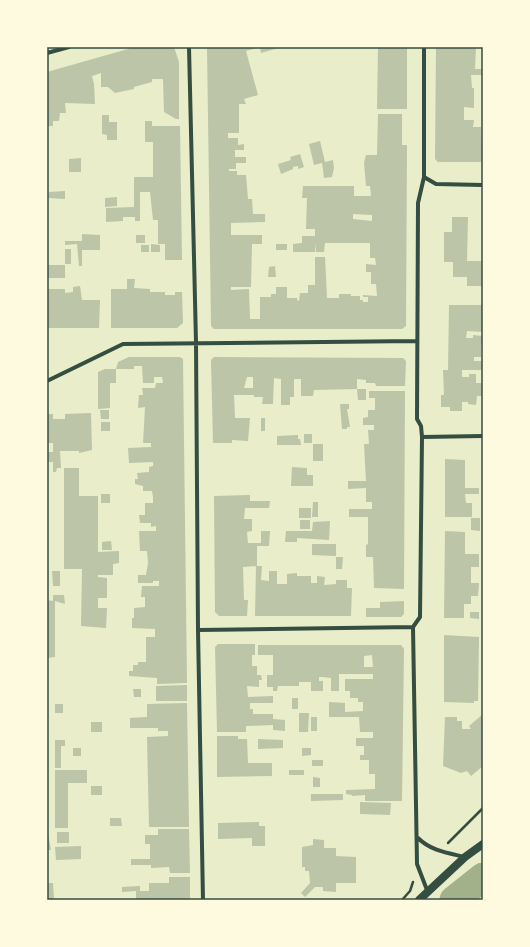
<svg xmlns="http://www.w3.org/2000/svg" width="530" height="947" viewBox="0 0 530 947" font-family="Montserrat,sans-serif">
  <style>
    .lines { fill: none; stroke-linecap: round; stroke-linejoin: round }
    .river { stroke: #a3b18a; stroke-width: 29 }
    .building { fill: #bcc5a7; fill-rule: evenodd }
    .path { stroke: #344e41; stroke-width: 2.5 }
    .minor { stroke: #344e41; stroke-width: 4 }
    .secondary { stroke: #344e41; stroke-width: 8 }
    .neatline { fill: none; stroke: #344e41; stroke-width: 1.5 }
  </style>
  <rect width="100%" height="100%" fill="#e9edc9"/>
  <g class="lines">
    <path class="river" d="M454,900L483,877"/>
  </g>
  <path class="building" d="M135,47H174L179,62V119H176L164,112L163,79H152V82L134,87V89L115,93L108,87H101V73L92,76L94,84L95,104L65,103L66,113H60L59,121H53V126H47V72Z
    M207,47H282L261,53L260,47L246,51L258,95L244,99L246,104H239V133H228V138H238V145L244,144V150H235V157H246V163H236V169H229V171H237V175H246L248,199H252L253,214H265V222L231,223V235H262V244H252L251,287H231V290L249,289L250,319H260V297H271V294H276V287H287V298H297V300L299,301L300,293H308V285H315V257H325L327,298H339V294H351V296H360V300H363V302H368V297H363V295L377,296L376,284H371V272H366V264L376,265L375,258H370V243H325L324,252H316V243L315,252H293V244L302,243V236H315V229H306L307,198H302L303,186H354V196H371L370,186H366L364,163L366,155H377L378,114H402V145H407L406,326L402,329H214L211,326ZM353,214L372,215V221L353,219Z
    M378,47H407V109H377Z
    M436,47H476L475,69H482V75H471L472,88H474V108L464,107V120H474L473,127H481L483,162H438L435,159Z
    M102,115H109V122H117V140H107V135L102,134Z
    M145,121H152V126H180L182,260H165V244H158V220H153L150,192H140V221H135V217H123V221L106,222V208L134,207V177H153V142H145Z
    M320,141L325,162L333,160L334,168L332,177L324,178L322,163L314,165L309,144Z
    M300,154L304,167L298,169V166L293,167V169L281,174L278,164L291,160L290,157Z
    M81,158V172H69V159Z
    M65,191V199L48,198L49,192Z
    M117,197V206L105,207V198Z
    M452,217H468L467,261H483V286H467V277H453V262H444V232H452Z
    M82,234L100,235V250H82V266H79L77,244L65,245V241H82Z
    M136,235H145V243H136Z
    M151,244L160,245V252H151Z
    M276,244H287V250H276Z
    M141,245H149V252H141Z
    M65,249H71V264H65Z
    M47,265H65V278H47Z
    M275,266L276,277H268L269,267Z
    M127,279H135L134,288L150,289V292H165V295H175V292H182L183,323L177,328H111V289H127Z
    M80,286L82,300H100L99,328H47V289H65V293L73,292V287Z
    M481,304H483V332L467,331L466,338H473V335L483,336V344H481V357H474V361H483V368H481V370H462V377H469V374H476V383H483V396H477L476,405L468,404V402H462V411H450V407H441V395H444L443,370H448L449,305H481Z
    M129,357H180L183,359L187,683L157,684V678L129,676V671H133V665H138V662H146V637H155V629L132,628V618H134V608L145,607V597H141L142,586H159V581H153V583H138V575H146L148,563L147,551H140L139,531H156V526L151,527V523H140L139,515H145V503H153V497L152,491H143V486L135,484V479H138L137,473L149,472V467L153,466V462L129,463L128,448L151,447V443H143L145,407L138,408L139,395H143L142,388H155L156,383H163L162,377H154V383H143L142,366H134V369H116V383H110V408L98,409V372L105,369H116L118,362Z
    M214,357L403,358L406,361L405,386H376L375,383H366V380L357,379V389L314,390L313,396H301V379H294V397H290V405H281V379L274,378L273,404H262L263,397H254V395H234L235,418H250L248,441L232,440V443H213L211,360ZM247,377H253V388H244Z
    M357,389H366V400H358Z
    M369,391H405L404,589L374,588L373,557H366V545L368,544V517H349V509H372V502H366V488L348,489V481H366L364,444H369L368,430H374V425H363V418L368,417V410H375V398H369Z
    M340,404H349V409H347L350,427H347V429H342Z
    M100,410H109V419H101Z
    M91,413L92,450L79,453V451H60L61,468H57L56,472H53V462H47V452H53V443H47V414H53V419H65V414Z
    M261,418H265V431H261Z
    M101,422H110V431H101Z
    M304,434H312V443H304Z
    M298,435V439H300L301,445H277V436Z
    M313,444H323V461H313Z
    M445,459L465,460V488H479V494H465L466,503H472V517H445Z
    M292,467L307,468V475H313V486H291Z
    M64,468H79V496H98V552L119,551V563L113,564V575H98V577L107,578V598H98V608H107L106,628L81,626L82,569H64Z
    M101,494H110V503H101Z
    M250,495V501H270L269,508H245L244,519H252V531L247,532L248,543H261V531H270L269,546H257V566L243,567L244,600H248L247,616H219L215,612L214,496Z
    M313,502H318V517H312Z
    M299,508H311V518H299Z
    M471,518H480V531L471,530Z
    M300,520H310V529H300Z
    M330,521L329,540L297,538V542H285L286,531H312L313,522Z
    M445,531L465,532V554H479V567H471V583H479L478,596H471V604H464V618H444Z
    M111,541L112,550H102V542Z
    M312,544H336V556L312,555Z
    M336,557H343L342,569H336Z
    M256,566H262L261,580L269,581V571H277V584H287V574L297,573V576H311V583H317V576L325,577L324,585L336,584V580H347V588H352L351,616H255Z
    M52,571H60V586H53Z
    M53,595H64L65,604L55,601V657L47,658V600L53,601Z
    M404,601V614L401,617H366V608H380V602Z
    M470,612H479V619L470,618Z
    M444,635L479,637L478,701H474V703L444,702Z
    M218,644H255V655H252V666H257V675H261L262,680H259V687L247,686L248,697L273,696V703H250V709H253V714H273V719L285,720V731L273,730V725L246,726V732H217L215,647Z
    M258,645H401L404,649L402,801H365V795L352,796V795L346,794V790L375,789V774H369V760H360V755H364V746H356V738H373V732H360L359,717H329V702L345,703V712L363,711V702H358V698H350V691H345V679H373V674H339V691H331V678L323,677H319V681H323V691H311V682H299V686H278L277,691H273V687H267V675H273V655H258ZM372,655L373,667H364V656Z
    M187,685V701H156V686Z
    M133,689H141V697H134Z
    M292,698H298V709H292Z
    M187,703L189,827H149L147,737L168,736V731H158V728H130V718L147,717V704Z
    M55,704H63V713H55Z
    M299,713H309L308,732H299Z
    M483,714V766L471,776L467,771L461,773L443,766L445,717H457V721H462V729H471L469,726Z
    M311,717H317V731H311Z
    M91,722H102V732H91Z
    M217,736H238V739H247L248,763H272V776L217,777Z
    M258,739L283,740V748L258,749Z
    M55,740H65V746H61V768H55Z
    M73,748H81V756H73Z
    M302,748H311V755L302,756Z
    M312,760H323V766H312Z
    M55,770H87V783H68V828H55Z
    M289,770H304V775H289Z
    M313,777L320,778V787H313Z
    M91,786H102V795H91Z
    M311,794H343V800L311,801Z
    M360,802L391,803L390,815L360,814Z
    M110,818H121L122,826H110Z
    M259,822V826H265V846H252V838L218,839V823Z
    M47,828L51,850H47Z
    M158,829H189L190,873H170L169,867L151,868V865H131V859H150V844H145V835H158Z
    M57,832H69V843H57Z
    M313,839L324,840V848H336V856L356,857V883H336V892L323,891V887H315L305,897L301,893L310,883L309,871H305V867H302V847L313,845Z
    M81,846V859L56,860L55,847Z
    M169,877H190V900H136V891L122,892V887L140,886V891H149V883H169Z
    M47,883H53L54,900H47Z"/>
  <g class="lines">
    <path class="path" d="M448,843L483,808
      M402,900L410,891L413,882"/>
    <path class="minor" d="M189,47L196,342L198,630L203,900
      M424,47V177L418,203L417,419L421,426L422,437L420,617L413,627L417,864L427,890
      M47,53L69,47
      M424,177L436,184L483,185
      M47,381L123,344L416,341
      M422,437L483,436
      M198,630L413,627
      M418,838C431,851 448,853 465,857"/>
    <path class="secondary" d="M419,900L465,857L483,844"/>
  </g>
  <rect width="530" height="947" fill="none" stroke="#fefae0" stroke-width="96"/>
  <rect x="48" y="48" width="434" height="851" class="neatline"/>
</svg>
